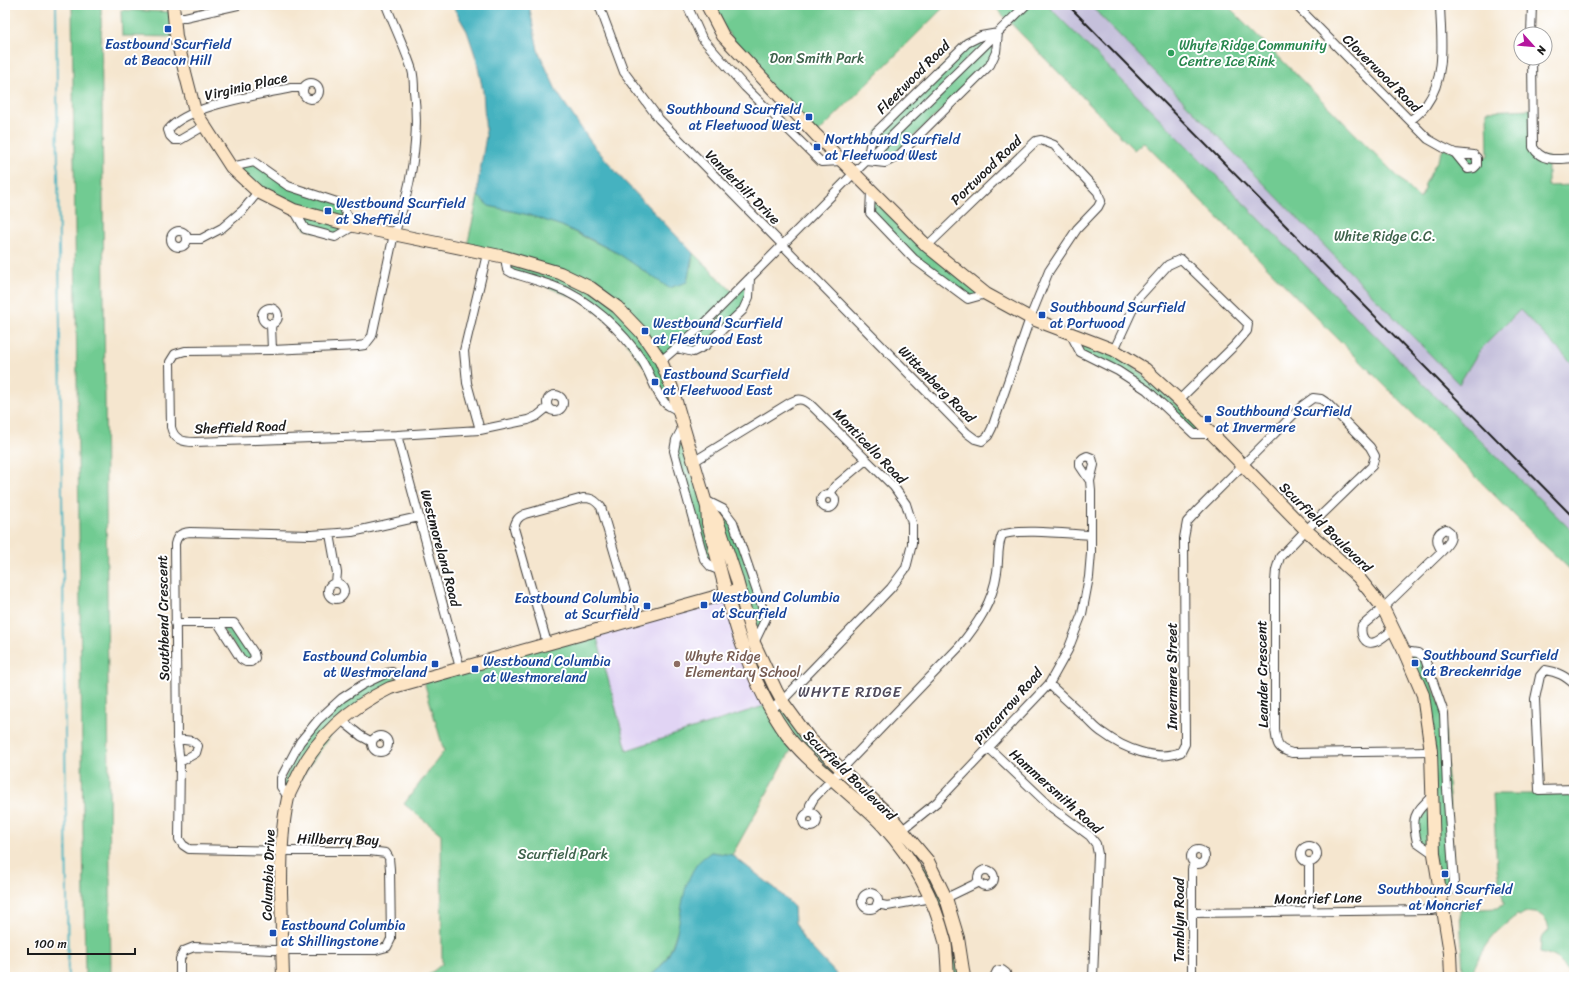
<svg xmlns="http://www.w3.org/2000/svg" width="1579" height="982" viewBox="0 0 1579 982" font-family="Sriracha,sans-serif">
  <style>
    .built { fill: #e1d4f4 }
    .industrial { fill: #c5c0db }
    .green { fill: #71cb92; stroke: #467457 }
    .water { fill: #44b2c0; stroke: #30676e }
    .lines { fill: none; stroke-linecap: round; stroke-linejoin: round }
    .stream { stroke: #44b2c0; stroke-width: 2 }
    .street-casing { stroke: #3d3a37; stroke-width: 10 }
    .secondary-casing { stroke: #3d3a37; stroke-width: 14 }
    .street { stroke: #fff; stroke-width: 8 }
    .secondary { stroke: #fde5c5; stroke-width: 12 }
    .rail { stroke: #1c1c1c; stroke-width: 2 }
    .transit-dot { fill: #1a4fb4; stroke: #fff; stroke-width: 1.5 }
    .leisure-dot { fill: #2e9e5b; stroke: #fff; stroke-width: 1.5 }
    .education-dot { fill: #8d6e63; stroke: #fff; stroke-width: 1.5 }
    .labels { text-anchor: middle; stroke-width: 4; stroke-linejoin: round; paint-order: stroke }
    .transit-label { font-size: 14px; fill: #164399; stroke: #fff; text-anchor: start }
    .leisure-label { font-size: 14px; fill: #27864d; stroke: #fff; text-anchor: start }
    .park-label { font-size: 14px; fill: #3e624b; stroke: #fff }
    .street-label { font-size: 14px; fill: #1c1c1c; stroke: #fff }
    .education-label { font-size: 14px; fill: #785e54; stroke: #fff; text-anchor: start }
    .neighbourhood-label { font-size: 15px; letter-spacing: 1px; fill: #504b5c; stroke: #fff }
  </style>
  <rect width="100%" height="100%" fill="#fff"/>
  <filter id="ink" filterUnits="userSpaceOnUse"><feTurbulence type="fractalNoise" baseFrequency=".025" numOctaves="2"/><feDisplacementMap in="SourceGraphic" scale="8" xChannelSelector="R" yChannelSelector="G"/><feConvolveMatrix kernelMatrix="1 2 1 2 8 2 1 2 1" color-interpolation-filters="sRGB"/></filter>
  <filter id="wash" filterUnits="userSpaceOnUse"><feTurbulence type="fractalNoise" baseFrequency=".012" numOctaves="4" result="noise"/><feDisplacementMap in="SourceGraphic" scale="16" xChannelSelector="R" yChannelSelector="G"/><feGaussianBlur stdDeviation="0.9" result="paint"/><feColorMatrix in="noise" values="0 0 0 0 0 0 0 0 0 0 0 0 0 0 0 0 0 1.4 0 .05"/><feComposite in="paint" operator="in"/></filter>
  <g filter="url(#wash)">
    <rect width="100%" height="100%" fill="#f5e6cf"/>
    <path class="built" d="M727,594L767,705L627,750L595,630Z"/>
    <path class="industrial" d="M1047,5H1090L1459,384L1479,351L1520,310L1574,365V533L1442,403Z"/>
    <path class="green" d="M72,5H101L111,977H85Z
      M707,5H946L816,135L766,83Z
      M993,5H1047L1442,403L1574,533V573L1538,539L1352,353L1143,142L1134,150Z
      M1090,5H1227L1420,199L1426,187L1424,186L1444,148L1477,158L1488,156L1487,111L1533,109L1534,157H1548V186L1574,185V365L1520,310L1479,351L1459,384Z
      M121,10L173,12L176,37L122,36Z
      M998,33L990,65L885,163L867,161L876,132L967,43Z
      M254,162L288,186L340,203L354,226L335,237L305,229L294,210L231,167Z
      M871,191L986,294L968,299L914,259L870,213Z
      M478,196L489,206L529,215L562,226L619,254L644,270L691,267L693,253L734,293L750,278L743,310L693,352L677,348L661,361L678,411L666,404L652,378L616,328L585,302L512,273L505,257L466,251Z
      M1069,332L1114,350L1212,434H1194L1147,390L1080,352Z
      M683,427L705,500L723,509L733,522L766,618L754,643L809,738L892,818L946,898L964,977H948L945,942L915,866L796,745L790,752L732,855L711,852C701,875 689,898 680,922C672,945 670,961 649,977H426L442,964L441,834L404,804L444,751L423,678L595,630L627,750L767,705L723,580L704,559L674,451Z
      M218,623H234L254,653L246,662Z
      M1404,651L1418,653L1444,713L1454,883L1441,896L1434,854L1417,842L1414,820L1431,797L1423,695Z
      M387,673L406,683L341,720L288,797L281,787L300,742L342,698Z
      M1493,794H1574V972H1568C1560,958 1556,956 1540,952L1541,939L1549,930C1548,928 1548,923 1546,921C1541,911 1528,911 1520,916L1517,915C1491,935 1483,945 1471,976L1473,977H1463L1460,910L1498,908L1504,903L1497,869Z"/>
    <path class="water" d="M452,5H529L538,50L557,92L590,141L623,180L693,253L687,282L669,288L619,254L590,239L562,226L529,215L489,206L478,196V183L486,136L483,91L476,58L467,31Z
      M711,852L732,855L776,889L794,907L795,922L804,940L839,977H649C690,947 672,898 697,864C701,859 707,855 711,852Z"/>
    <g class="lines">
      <path class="stream" d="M56,5L68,977"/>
    </g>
  </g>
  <g filter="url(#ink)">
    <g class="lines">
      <defs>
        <path id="street" d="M386,5C394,26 405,48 412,70C414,77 414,84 414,91C420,136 411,192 394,234L372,336L365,345L358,346L272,350L185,351L175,354L170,362L171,427C174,440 183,442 195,442L397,435L480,430L528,420L537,416L548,407
          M599,5L624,72L659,119L967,433L975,439L982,441L988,436L992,428L1030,318L1049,271L1077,229L1098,207L1101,201L1098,192L1054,145L1041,140L1036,141L927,246
          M687,5L702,38L745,87L821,162L842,161
          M1296,5L1428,139L1444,148L1455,153
          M173,17H185L238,5
          M998,33L996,52L990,65L898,156L885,163L867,161L870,145L876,132L967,43L981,36Z
          M1531,34L1532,5
          M1532,58L1533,147C1542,163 1558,159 1574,158
          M303 91a8 8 0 1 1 16 0a8 8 0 1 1-16 0Z
          M1411,120C1416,116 1422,111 1426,105C1447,76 1441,39 1440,5
          M204,126L180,140H174L170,136L168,130C188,105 259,95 291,88H303
          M1455,153L1474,155L1477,158V165L1474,168L1468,169Z
          M231,167L254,162L288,186L340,203L354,226L335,237L305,229L294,210
          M871,191L870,213L914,259L968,299L986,294
          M171 239a8 8 0 1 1 16 0a8 8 0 1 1-16 0Z
          M187,239H201L222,228L243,210L258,192
          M505,257L507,270L512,273C525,277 539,281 553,286C588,298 623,331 643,362C651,375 655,392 665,403C668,406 674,408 678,411
          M262 316a8 8 0 1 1 16 0a8 8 0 1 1-16 0Z
          M271,325L272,350
          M1070,333L1080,352L1118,371L1147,390L1194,434H1212
          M677,348L693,352L705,346L743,310L749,297L750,278
          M1114,350L1138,298L1168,265L1181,259L1248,324L1247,331L1236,344L1179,400
          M661,361L703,325L854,173L1026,5
          M547 403a8 8 0 1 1 16 0a8 8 0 1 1-16 0Z
          M683,427L676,440L674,451L704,559L711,567L721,571
          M480,430L467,383L464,351L487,254
          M397,435L460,668
          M1087,456L1092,458L1094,465L1090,481L1080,466V461L1083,458Z
          M693,462L791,402C800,397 806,400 813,407L894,487L906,504L912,523V544L906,568L891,588L782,701L770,710
          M821 501a7 7 0 1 1 14 0a7 7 0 1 1-14 0Z
          M830,494L835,486L866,460
          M705,500L723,509L733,522L766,618L754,643
          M330,534L337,573L336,583
          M328 591a8 8 0 1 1 16 0a8 8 0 1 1-16 0Z
          M175,623H234L254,653L255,658L251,662H246L241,659L218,623
          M1394,629C1388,633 1381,640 1375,642C1364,646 1360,634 1362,626L1383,608L1442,551C1436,543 1434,533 1446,529L1450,532C1453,540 1447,545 1442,551
          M547,643L514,528C516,520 518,517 525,514L583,498C592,498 595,500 601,507L634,619
          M1404,651L1418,653L1425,659L1444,713L1447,789L1454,883L1451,890L1441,896
          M1049,684C1061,695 1073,706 1085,717C1091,722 1096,729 1103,733C1123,748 1156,762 1181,752L1185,744L1184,538L1187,522L1199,509L1302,406L1313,398L1321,399L1327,403L1370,447L1375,456L1372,466L1306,530L1280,557L1276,570L1275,582V729C1277,743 1276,749 1292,753L1431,751
          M1574,684C1565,676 1558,672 1545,670L1540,676L1535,699L1539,790L1574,789
          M341,720L361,736L372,742
          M372 744a8 8 0 1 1 16 0a8 8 0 1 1-16 0Z
          M177,739L192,741L198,746L196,753L180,762
          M989,748L1051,807L1090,836L1096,844L1098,854L1093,977
          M288,797L281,787V778L300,742L318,720L342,698L362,685L387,673L392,672L406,683
          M1431,797C1414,814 1411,817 1417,842L1434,854
          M809,813L810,805L814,798L959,647C977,625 993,602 997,572C999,560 997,547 1002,535C1019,528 1070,534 1091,535
          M803 820a7 7 0 1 1 14 0a7 7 0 1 1-14 0Z
          M900,832L937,802L1049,684L1068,650L1082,614L1089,577L1091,553V491L1090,481
          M1301 854a8 8 0 1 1 16 0a8 8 0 1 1-16 0Z
          M1191 857a7 7 0 1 1 14 0a7 7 0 1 1-14 0Z
          M1309,862V911
          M978 878a8 8 0 1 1 16 0a8 8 0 1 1-16 0Z
          M862 901a8 8 0 1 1 16 0a8 8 0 1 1-16 0Z
          M946,898L979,882
          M877,904L887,906L932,898
          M1192,913L1431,910L1443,908
          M180,977V959L184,951L194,947L273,950H376L387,947L391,939L390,869L389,858L386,853L369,851H292L189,849L183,845L179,839L180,762L177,739L175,544C177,535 181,533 190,532L311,535L352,532L419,517
          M994,977L997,971L1002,970L1006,973L1007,977
          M1192,977V869L1194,862"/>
        <path id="secondary" d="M173,5L176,37L195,111L231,167L258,192L294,210L354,226L505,257L560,273L591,288L617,307L641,332L661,361L672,388L705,500L707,507L717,520L736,577L754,643L776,690L782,701L809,738L892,818L928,861L946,898L958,938L964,977
          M707,5L723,36L816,135L927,246L986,294L1030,318L1114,350L1145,369L1179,400L1306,530L1358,577L1383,608L1404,651L1423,695L1431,751L1434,854L1450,953L1451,977
          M707,507L708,523C728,597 742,672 787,735C802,755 822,770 840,786C854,799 871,812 884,827C914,860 934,898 945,941C947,952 947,965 948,977
          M283,977C282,949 282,920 281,892C281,861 281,829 288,798C289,793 293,787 295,782C314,739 349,708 390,688L739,590"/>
      </defs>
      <use href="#street" class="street-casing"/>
      <use href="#secondary" class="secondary-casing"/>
      <use href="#street" class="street"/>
      <use href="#secondary" class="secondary"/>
      <path class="rail" d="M1068,5L1574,518"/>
    </g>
  </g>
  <g class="transit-dot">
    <rect x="164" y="25" width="8" height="8" rx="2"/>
    <rect x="805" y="113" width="8" height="8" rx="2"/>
    <rect x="813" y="143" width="8" height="8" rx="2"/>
    <rect x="324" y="207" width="8" height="8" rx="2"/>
    <rect x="1038" y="311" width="8" height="8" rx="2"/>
    <rect x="641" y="327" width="8" height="8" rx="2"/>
    <rect x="651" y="378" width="8" height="8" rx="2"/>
    <rect x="1204" y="415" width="8" height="8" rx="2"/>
    <rect x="700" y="601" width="8" height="8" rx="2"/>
    <rect x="643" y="602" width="8" height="8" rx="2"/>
    <rect x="1411" y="659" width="8" height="8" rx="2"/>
    <rect x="431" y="660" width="8" height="8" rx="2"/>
    <rect x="471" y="665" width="8" height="8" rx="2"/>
    <rect x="1441" y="870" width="8" height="8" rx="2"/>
    <rect x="269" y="929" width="8" height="8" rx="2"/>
  </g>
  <circle class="leisure-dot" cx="1171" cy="53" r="4"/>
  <circle class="education-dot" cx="677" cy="664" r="4"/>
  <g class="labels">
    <g class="transit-label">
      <text x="168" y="49" text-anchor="middle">Eastbound Scurfield<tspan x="168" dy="16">at Beacon Hill</tspan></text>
      <text x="801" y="114" text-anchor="end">Southbound Scurfield<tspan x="801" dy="16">at Fleetwood West</tspan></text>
      <text x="825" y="144">Northbound Scurfield<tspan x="825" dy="16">at Fleetwood West</tspan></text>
      <text x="336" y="208">Westbound Scurfield<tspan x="336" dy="16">at Sheffield</tspan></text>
      <text x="1050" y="312">Southbound Scurfield<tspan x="1050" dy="16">at Portwood</tspan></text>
      <text x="653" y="328">Westbound Scurfield<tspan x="653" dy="16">at Fleetwood East</tspan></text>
      <text x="663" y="379">Eastbound Scurfield<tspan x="663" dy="16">at Fleetwood East</tspan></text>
      <text x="1216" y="416">Southbound Scurfield<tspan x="1216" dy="16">at Invermere</tspan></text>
      <text x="712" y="602">Westbound Columbia<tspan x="712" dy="16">at Scurfield</tspan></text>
      <text x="639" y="603" text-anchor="end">Eastbound Columbia<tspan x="639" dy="16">at Scurfield</tspan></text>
      <text x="1423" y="660">Southbound Scurfield<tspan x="1423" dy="16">at Breckenridge</tspan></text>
      <text x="427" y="661" text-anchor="end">Eastbound Columbia<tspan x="427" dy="16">at Westmoreland</tspan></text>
      <text x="483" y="666">Westbound Columbia<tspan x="483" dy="16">at Westmoreland</tspan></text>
      <text x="1445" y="894" text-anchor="middle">Southbound Scurfield<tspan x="1445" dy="16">at Moncrief</tspan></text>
      <text x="281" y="930">Eastbound Columbia<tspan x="281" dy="16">at Shillingstone</tspan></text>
    </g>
    <g class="leisure-label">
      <text x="1179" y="50">Whyte Ridge Community<tspan x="1179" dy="16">Centre Ice Rink</tspan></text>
    </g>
    <g class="park-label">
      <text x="817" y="63">Don Smith Park</text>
      <text x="1385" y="241">White Ridge C.C.</text>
      <text x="563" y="859">Scurfield Park</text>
    </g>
    <g class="street-label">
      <text transform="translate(1382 73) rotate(45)" y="5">Cloverwood Road</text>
      <text transform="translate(913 77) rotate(-45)" y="5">Fleetwood Road</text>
      <text transform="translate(246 86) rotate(-13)" y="5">Virginia Place</text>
      <text transform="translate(986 170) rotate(-44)" y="5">Portwood Road</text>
      <text transform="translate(743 187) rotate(45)" y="5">Vanderbilt Drive</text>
      <text transform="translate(937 384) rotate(45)" y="5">Wittenberg Road</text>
      <text transform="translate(240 427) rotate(-2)" y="5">Sheffield Road</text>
      <text transform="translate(870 446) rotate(46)" y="5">Monticello Road</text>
      <text transform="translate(1326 527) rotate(44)" y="5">Scurfield Boulevard</text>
      <text transform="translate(441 548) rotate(75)" y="5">Westmoreland Road</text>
      <text transform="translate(163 618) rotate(-91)" y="5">Southbend Crescent</text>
      <text transform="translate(1262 674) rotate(-91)" y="5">Leander Crescent</text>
      <text transform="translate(1172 676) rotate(-90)" y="5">Invermere Street</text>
      <text transform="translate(1008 706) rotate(-49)" y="5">Pincarrow Road</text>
      <text transform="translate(850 775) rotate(44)" y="5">Scurfield Boulevard</text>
      <text transform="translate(1056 791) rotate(42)" y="5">Hammersmith Road</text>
      <text transform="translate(338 839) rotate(1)" y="5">Hillberry Bay</text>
      <text transform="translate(268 875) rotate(-88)" y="5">Columbia Drive</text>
      <text transform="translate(1318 898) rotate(-1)" y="5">Moncrief Lane</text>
      <text transform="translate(1179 920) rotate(-90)" y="5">Tamblyn Road</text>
    </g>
    <g class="education-label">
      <text x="685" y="661">Whyte Ridge<tspan x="685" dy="16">Elementary School</tspan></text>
    </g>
    <g class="neighbourhood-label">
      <text x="850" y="697">WHYTE RIDGE</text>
    </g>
  </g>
  <rect width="1579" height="982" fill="none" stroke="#fff" stroke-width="20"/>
  <g transform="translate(1533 46) rotate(117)"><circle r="19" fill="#ffffff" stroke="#a4a4a4"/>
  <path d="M0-3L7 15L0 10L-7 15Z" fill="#b5179e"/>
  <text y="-6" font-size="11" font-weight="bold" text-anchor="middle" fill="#1c1c1c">N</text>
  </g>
  <path d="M28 948v6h107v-6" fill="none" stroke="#1c1c1c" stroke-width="2"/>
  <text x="34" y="948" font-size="12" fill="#1c1c1c" stroke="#ffffff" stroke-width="3" paint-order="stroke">100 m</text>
</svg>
